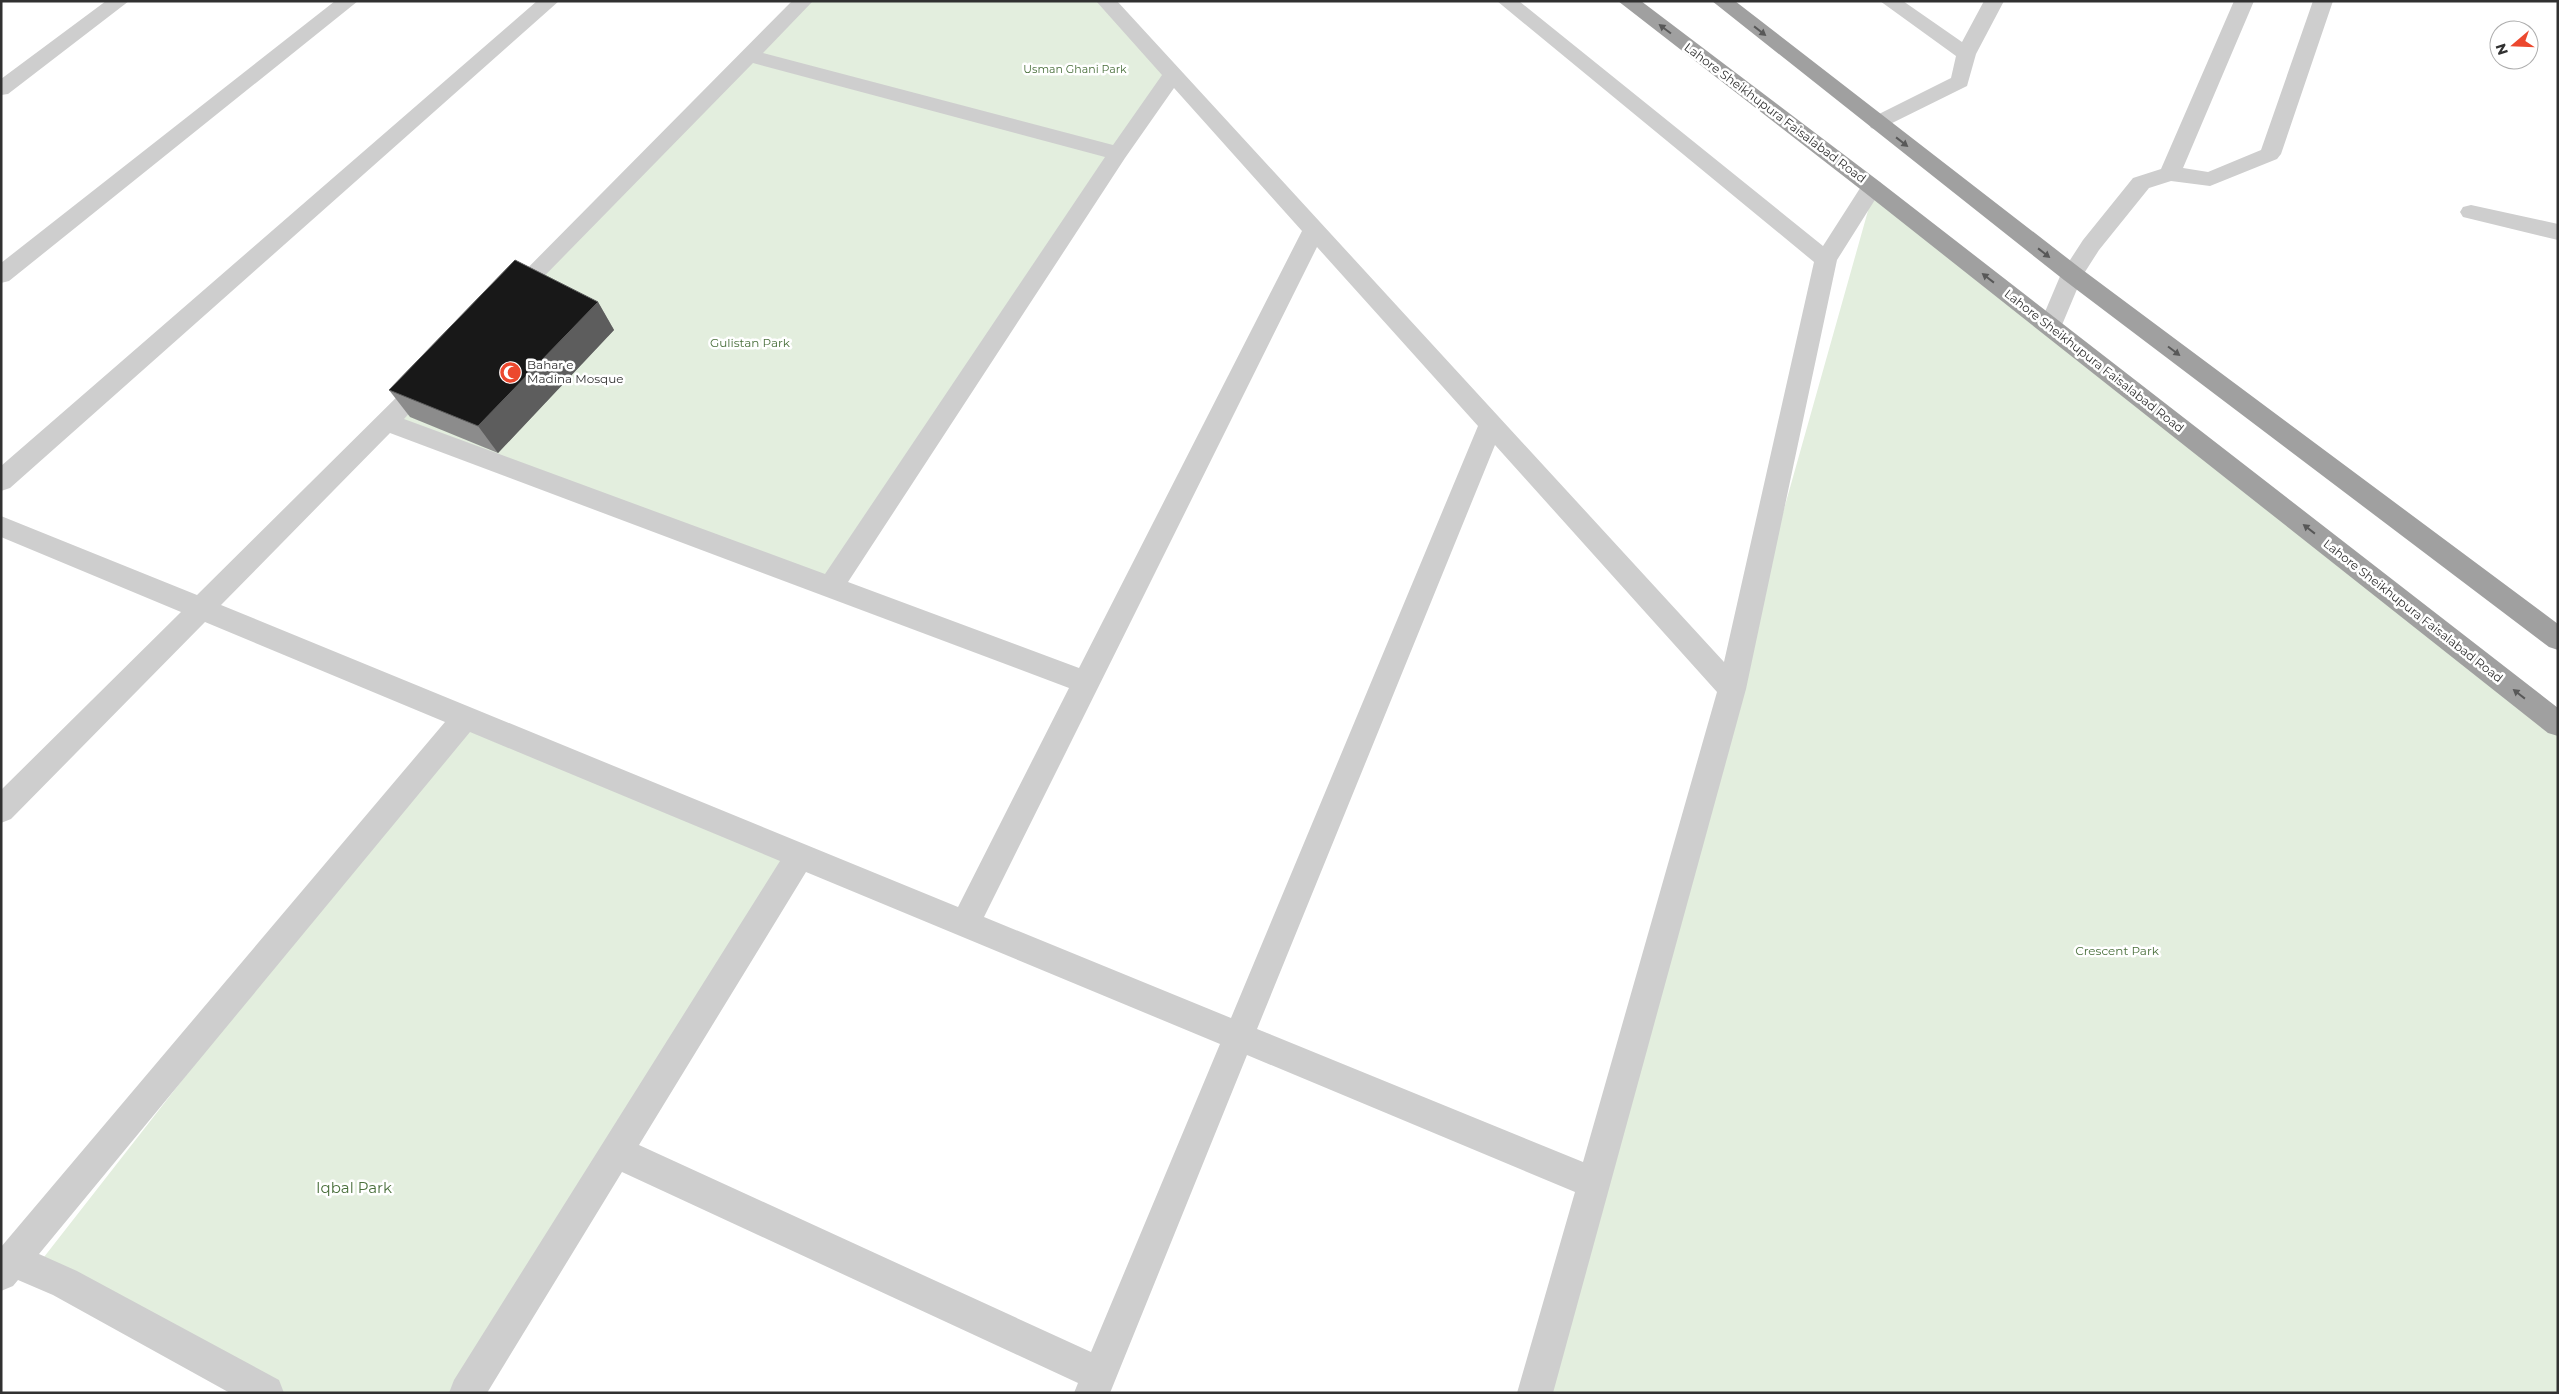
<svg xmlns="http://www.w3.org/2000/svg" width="2559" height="1394" viewBox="0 0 2559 1394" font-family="Montserrat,sans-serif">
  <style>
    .green { fill: #e3eede }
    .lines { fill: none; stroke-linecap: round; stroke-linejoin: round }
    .minor { fill: #cecece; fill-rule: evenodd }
    .trunk { fill: #a0a0a0; fill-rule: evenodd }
    .wall { fill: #8c8c8c }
    .shaded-wall { fill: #5d5d5d }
    .building { fill: #181818; stroke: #5d5d5d }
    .oneway { fill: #585858 }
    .labels { text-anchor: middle; stroke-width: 5; stroke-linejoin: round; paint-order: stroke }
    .far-park-label { font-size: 11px; fill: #496f3b; stroke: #fff }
    .street-label { font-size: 12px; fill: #313131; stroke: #fff }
    .park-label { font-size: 12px; fill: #496f3b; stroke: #fff }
    .poi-label { font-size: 12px; fill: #313131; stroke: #fff; text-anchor: start }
    .near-park-label { font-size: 15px; fill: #496f3b; stroke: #fff }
  </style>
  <rect width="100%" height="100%" fill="#fff"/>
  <path class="green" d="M805,1H1106L1173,75L1118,152L752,55Z
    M750,57L1116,153L830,587L389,421Z
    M1873,193L2558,728V1393H1535Z
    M466,717L799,854L466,1393H268L37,1266Z"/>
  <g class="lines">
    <path class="minor" d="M106,1H129L8,94L1,95V79Z
      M335,1H358L9,281L1,283V263Z
      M537,1H559L10,488L1,491V466Z
      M792,1H813L763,53L1113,145L1162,75L1096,1H1117L1724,662L1814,262L1497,1H1519L1823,246L1864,182L1872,180L1880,182L1883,187L1837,260L1746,689L1553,1393H1517L1575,1192L1247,1055L1110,1393H1074L1078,1383L622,1172L487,1393H449L454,1380L780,861L470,732L39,1254L77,1271L279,1380L284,1393H230L53,1295L18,1280L13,1286L1,1291V1247L445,722L205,622L11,819L1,823V790L181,612L1,537V516L197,595L420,374L428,371L436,374L440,380L404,419L825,574L1105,157L753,63L517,304L509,306L501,304L498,298ZM1174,88L1302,231L1079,668L848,582L1125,158ZM1317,247L1478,426L1231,1018L984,917ZM390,433L1069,688L958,907L221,605ZM1495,445L1717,692L1583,1162L1257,1029ZM806,872L1220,1044L1091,1352L639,1145Z
      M1880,1H1903L1962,42L1984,1H2004L1976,54L1967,86L1878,130L1871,128L1868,123L1871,118L1951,78L1956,56Z
      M2234,1H2254L2183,168L2208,172L2261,150L2313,1H2333L2281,154L2277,159L2210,186L2171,181L2149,188L2099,250L2083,275L2059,332L2051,334L2043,332L2039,326L2061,274L2083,240L2133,178L2161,169Z
      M2471,205L2558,224V240L2463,217L2460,212L2463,207Z"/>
    <path class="trunk" d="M1618,1H1641L1880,182L2558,708V736L2548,733L1864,192Z
      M1712,1H1735L2080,268L2558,624V650L2549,647L2064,280Z"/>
  </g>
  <path class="wall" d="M598,302L614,330L498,453L410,417L389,390Z"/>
  <path class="shaded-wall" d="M598,302L614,330L498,453L478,426Z"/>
  <path class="building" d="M515,260L598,302L478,426L389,390Z"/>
  <defs><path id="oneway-solid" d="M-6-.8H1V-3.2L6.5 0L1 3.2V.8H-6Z" transform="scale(1.25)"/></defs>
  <g class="oneway">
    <use href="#oneway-solid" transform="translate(1665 29) rotate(-143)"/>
    <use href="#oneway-solid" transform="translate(1760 31) rotate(38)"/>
    <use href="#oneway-solid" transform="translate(1902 142) rotate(38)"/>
    <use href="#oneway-solid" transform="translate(2044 253) rotate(38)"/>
    <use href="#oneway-solid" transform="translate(1988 278) rotate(-142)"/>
    <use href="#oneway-solid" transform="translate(2174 351) rotate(37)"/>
    <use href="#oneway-solid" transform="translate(2309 529) rotate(-142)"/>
    <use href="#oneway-solid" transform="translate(2519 694) rotate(-142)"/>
  </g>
  <defs>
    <symbol id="mosque-disc" viewBox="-11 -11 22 22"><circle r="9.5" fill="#ec482e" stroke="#fff"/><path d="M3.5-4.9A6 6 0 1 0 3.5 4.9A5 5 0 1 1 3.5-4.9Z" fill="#fff"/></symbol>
  </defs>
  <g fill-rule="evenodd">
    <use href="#mosque-disc" x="498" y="360" width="25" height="25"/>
  </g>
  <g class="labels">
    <g class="far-park-label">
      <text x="1075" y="73">Usman Ghani Park</text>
    </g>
    <g class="street-label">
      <text transform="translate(1775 113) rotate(37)" y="4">Lahore Sheikhupura Faisalabad Road</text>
      <text transform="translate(2094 361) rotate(38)" y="4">Lahore Sheikhupura Faisalabad Road</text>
      <text transform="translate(2413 611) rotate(38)" y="4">Lahore Sheikhupura Faisalabad Road</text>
    </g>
    <g class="park-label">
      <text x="750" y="347">Gulistan Park</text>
      <text x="2117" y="955">Crescent Park</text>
    </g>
    <g class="poi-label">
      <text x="527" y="369">Bahar e<tspan x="527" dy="14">Madina Mosque</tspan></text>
    </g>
    <g class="near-park-label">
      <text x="354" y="1193">Iqbal Park</text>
    </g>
  </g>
  <rect width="2559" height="1394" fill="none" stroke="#313131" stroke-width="5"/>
  <g transform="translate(2514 45) rotate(251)"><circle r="24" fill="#ffffff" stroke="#adadad"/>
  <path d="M0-4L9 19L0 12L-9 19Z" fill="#ec482e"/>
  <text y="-8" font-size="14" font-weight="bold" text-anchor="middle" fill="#313131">N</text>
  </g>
</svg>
